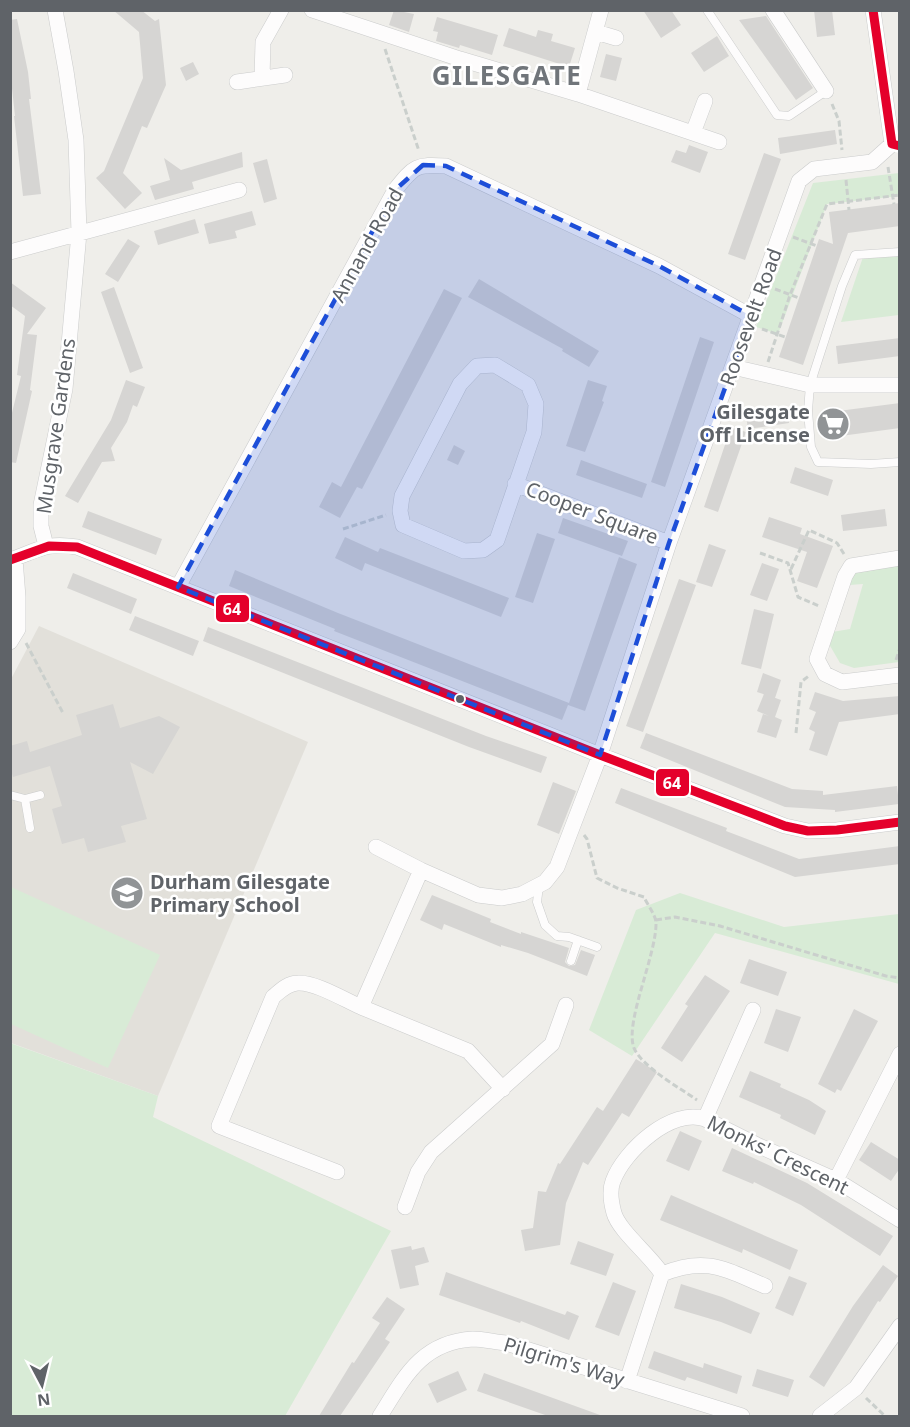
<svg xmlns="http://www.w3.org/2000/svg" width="910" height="1427" viewBox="0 0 910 1427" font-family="'Noto Sans',sans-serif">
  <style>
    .education { fill: #e2e0da }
    .green { fill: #d8ebd6 }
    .building { fill: #d6d5d3 }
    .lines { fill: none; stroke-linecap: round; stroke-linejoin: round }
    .service-casing { stroke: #cbcccc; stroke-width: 9 }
    .minor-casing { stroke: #cbcccc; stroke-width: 16 }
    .path { stroke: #cacfcc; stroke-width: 3; stroke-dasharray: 6 3; stroke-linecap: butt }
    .service { stroke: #fdfcfc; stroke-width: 8 }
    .minor { stroke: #fdfcfc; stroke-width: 15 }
    .bus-1-casing { stroke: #fff; stroke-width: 14 }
    .bus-1 { stroke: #e4002b; stroke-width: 9 }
    .marked { fill: #1d4ed8; fill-opacity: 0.2; stroke: #1d4ed8; stroke-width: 4.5; stroke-dasharray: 12 8; stroke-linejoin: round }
    .bus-dot { fill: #5f6368; stroke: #fff; stroke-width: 2 }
    .labels { text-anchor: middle; stroke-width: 5; stroke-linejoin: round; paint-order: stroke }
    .street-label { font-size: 20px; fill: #5f6368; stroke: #fff }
    .poi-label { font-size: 20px; font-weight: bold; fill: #5f6368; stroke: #fff; text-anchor: end }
    .district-label { font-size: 26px; font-weight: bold; letter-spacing: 1.5px; fill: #70757a; stroke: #fff }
    .line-badge { stroke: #fff; stroke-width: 2 }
    .badge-label { font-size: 16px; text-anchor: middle; font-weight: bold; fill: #fff }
  </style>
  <rect width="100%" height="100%" fill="#efeeea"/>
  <path class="education" d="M39,626L308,742L158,1096L11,1043L10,681Z"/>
  <path class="green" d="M899,173V196L827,204L778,334L756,327L813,183Z
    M899,254V315L841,322L863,257Z
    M899,560V662L854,668L840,663L829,644L832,632L850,629L863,584L849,585L854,573Z
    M11,887L160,955L108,1068L11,1024Z
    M680,893L784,927L899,914V984L715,933L632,1056L589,1030L636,910Z
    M10,1043L158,1096L153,1117L391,1231L285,1416H11Z"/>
  <path class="building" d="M113,10H141L155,21L159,19L166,85L147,128L142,126L123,173L142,193L125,209L96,178L104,171L143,78L139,32Z
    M394,10L414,14L409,32L389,25Z
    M643,10H671L681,25L661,38Z
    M814,10H832L835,35L817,37Z
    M766,16L813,88L796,100L739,20Z
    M437,17L498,35L492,55L460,45L459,48L436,41L438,32L433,31Z
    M17,19L28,72L31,99H29L41,194L23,196L14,116H15L10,70V20Z
    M509,28L536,37L538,30L553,34L551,41L575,48L569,67L503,46Z
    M717,36L729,56L704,72L691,53Z
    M606,54L622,58L616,81L600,77Z
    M193,62L199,74L186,81L180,68Z
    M835,130L837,144L780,154L778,138Z
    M689,145L708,152L700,173L671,162L676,150L686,153Z
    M242,152L243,167L192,182L194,189L155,200L150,186L170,180L164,158L181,170Z
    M764,153L781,159L745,260L728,254Z
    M267,159L277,199L264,203L253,163Z
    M900,203V226L848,233L803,365L779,357L819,239L833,244L829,212Z
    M252,211L256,225L235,231L237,238L209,244L204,224Z
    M195,219L199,233L158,245L154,231Z
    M128,239L140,246L118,282L105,274Z
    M479,279L599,351L589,367L562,351L563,349L468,297Z
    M10,282L46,308L27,334L37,335L30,390L32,391L16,463L10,462V421L21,376L17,375L25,316L10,305Z
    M114,287L143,368L130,373L101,292Z
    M444,289L462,298L362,489L357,487L340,518L319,507L332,482L341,487Z
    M700,337L714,342L665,487L651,482Z
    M900,338V356L838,364L836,346Z
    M126,380L145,387L137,407L133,405L127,422L111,448L115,461L102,462L78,503L65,496L111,420Z
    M588,380L607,386L602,401L604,402L585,452L566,446Z
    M900,403V428L826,438L823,413Z
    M788,410L789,423L748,429L746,416Z
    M731,427L746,432L718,512L704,507Z
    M454,445L465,451L458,465L447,460Z
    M581,460L647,484L642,498L576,475Z
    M795,467L833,480L828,496L790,483Z
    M885,509L887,526L843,531L841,515Z
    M88,511L162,539L156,555L82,527Z
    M769,517L802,528L800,534L833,546L817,588L797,581L807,552L762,537Z
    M563,518L628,541L622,556L558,533Z
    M537,533L555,539L533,603L515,597Z
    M345,537L378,552L380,548L509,598L501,617L365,563L362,571L335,558Z
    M709,544L726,550L712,587L696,582Z
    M619,557L637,564L585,711L568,705L562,720L334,631L335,629L229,586L235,570L338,613L569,703Z
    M762,563L779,569L767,601L750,595Z
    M73,573L137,599L131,614L67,588Z
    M679,579L696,585L643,732L626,726Z
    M754,609L774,614L761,669L741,664Z
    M135,616L199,641L193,656L129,630Z
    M208,627L486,736L547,757L541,773L469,747L203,641Z
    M763,673L781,680L775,698L757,692Z
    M815,692L843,701L900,696V714L839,722L827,756L809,750L815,732L809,729L816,712L809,709Z
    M764,694L781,700L775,717L782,720L776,738L757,732L763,714L769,716L757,711Z
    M113,704L120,728L159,716L180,727L153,774L130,762L147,819L121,826L126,842L88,852L84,838L62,844L52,809L62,806L50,766L13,777L10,768V746L27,741L30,752L82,735L76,715Z
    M646,733L792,789L823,791V795L897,786L899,804L835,812V810L785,807L640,748Z
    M553,782L576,791L559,834L537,825Z
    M621,788L727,828L726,831L799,859L900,846V864L795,877L615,803Z
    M432,895L491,919L490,922L521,934V932L569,948L565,962L569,966L575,965L581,950L595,955L587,976L528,953L501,945V947L444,924L442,930L420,920Z
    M749,959L787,972L778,996L740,983Z
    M705,975L730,991L682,1062L661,1048L688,1006L685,1004Z
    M776,1009L801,1017L788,1052L764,1043Z
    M854,1009L878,1021L841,1091L837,1089L835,1093L818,1084Z
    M636,1059L657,1072L629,1117L622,1113L588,1165L583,1162L566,1203L560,1245L525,1251L521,1230L533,1228L538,1191L546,1192L558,1163L560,1164L597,1107L603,1111Z
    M750,1071L781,1084L780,1087L809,1100L826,1111L815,1135L780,1118L781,1115L739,1097Z
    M680,1131L702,1141L689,1171L666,1161Z
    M871,1142L900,1160V1168L891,1181L859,1160Z
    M732,1148L807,1183L893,1236L880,1256L801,1205L754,1182L753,1184L722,1171Z
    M671,1195L798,1250L790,1270L743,1249L742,1253L660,1220Z
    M578,1241L614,1254L606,1276L570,1264Z
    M411,1246L412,1250L424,1247L429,1262L415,1266L419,1285L400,1289L391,1250Z
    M883,1265L898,1276L880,1302L878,1301L824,1387L809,1377L853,1306Z
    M446,1272L565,1315L567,1311L579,1316L569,1340L521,1321L520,1323L439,1295Z
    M789,1276L807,1283L793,1316L775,1308Z
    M613,1282L636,1291L619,1336L595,1327Z
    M681,1284L722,1297L760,1313L751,1334L721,1322L674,1308Z
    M387,1297L405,1309L385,1339L390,1342L340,1416H319L352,1362L354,1363L380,1323L372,1318Z
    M654,1351L703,1368L704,1363L742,1376L737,1394L687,1377L685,1381L648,1368Z
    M757,1369L794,1380L788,1397L752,1386Z
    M458,1371L467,1390L437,1403L428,1384Z
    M484,1373L600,1415V1416H548L477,1391Z"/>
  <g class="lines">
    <defs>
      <path id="service" d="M707,10L777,115L789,116L826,91
        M900,252L855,255L842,286L810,385L808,411L811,447L818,462L871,464L900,462
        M10,795L25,799L40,795
        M25,799L30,828
        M539,886L537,902L545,925L557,936L569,937L597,947
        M571,961L578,940"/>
      <path id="minor" d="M312,10L460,59L578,94L719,142
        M773,10L826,91
        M873,10L892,144
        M596,32L616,38
        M262,78L263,42L281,10
        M237,82L285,75
        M578,94L601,10
        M693,133L705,101
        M10,252L239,190
        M495,365L528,385L536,404L534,432L497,540L483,550L464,551L403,525L400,511L402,496L460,384L477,366Z
        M733,367L810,385H900
        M515,484L669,543
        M46,546L41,526V505L65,389L79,233L76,140L66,71L55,10
        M900,558L851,566L845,576L817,659L825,674L842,682L900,675
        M10,560C39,550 45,542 77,547L600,755L785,826L808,831L837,830L900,822
        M178,587L395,190C414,166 416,164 446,166L659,266L751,316
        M10,642L18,629V597L15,559
        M376,847L421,870L478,895L502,898L522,894L545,882L557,867L600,755L669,543L799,181L814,169L872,162L892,144
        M421,870L361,1007L468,1051L503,1089
        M705,1119L753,1010
        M337,1172L219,1126L273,997C280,991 288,983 298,983C315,982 345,1000 361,1007
        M836,1180L900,1054
        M405,1207L418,1172L431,1152L552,1044L566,1005
        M662,1274C706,1256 724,1269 765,1286
        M627,1381L662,1274C651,1256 619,1231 614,1213C611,1202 609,1191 613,1181C624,1151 672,1107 705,1119L757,1145L836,1180L900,1220
        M380,1416C404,1378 421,1342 473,1339C483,1339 495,1342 506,1343L742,1416
        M820,1416L856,1388L900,1326"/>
    </defs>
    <use href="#service" class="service-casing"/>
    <use href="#minor" class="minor-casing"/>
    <path class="path" d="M385,49L419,151
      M832,104L839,121L842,150
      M888,167L894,204
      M846,180L849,210
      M793,237L817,246
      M775,289L799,298
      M762,329L785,337
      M768,362L790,295L827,204L900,195
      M343,529L386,515
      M760,553L788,563L798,597L819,606
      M791,569L809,530L837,543L844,554
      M26,643L63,713
      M896,660L900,648
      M796,733L801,682L810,675
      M584,835L587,839L597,878L617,888L644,897C647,904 655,914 656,922C657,954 624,1023 634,1048C642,1067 680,1088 697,1100
      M656,920L675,917L720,926L886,976L900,978
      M866,1398L885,1416"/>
    <use href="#service" class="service"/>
    <use href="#minor" class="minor"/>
    <defs>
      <path id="bus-1" d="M873,10L892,144L900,146
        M10,560L49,546L77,547L600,755L785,826L808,831L837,830L900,822"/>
    </defs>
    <use href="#bus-1" class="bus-1-casing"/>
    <use href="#bus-1" class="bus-1"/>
  </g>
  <path class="marked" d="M423,165L446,166L659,266L751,316L669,543L600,755L178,587L395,190Z"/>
  <defs>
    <symbol id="supermarket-disc" viewBox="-11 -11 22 22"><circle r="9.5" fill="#919496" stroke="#fff"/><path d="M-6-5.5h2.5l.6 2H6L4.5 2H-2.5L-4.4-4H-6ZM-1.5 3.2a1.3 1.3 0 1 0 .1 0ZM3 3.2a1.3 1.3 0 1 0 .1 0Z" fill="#fff"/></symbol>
    <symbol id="school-disc" viewBox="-11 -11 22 22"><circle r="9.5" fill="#919496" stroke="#fff"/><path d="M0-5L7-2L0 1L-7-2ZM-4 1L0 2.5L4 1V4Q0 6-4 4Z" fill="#fff"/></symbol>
  </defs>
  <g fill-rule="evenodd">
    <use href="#supermarket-disc" x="814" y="405" width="38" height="38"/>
    <use href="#school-disc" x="108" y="874" width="38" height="38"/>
  </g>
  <circle class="bus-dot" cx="460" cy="699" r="5"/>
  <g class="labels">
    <g class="street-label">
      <text transform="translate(367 245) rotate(-61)" y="7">Annand Road</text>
      <text transform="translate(751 317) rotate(-70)" y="7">Roosevelt Road</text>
      <text transform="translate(56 426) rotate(-82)" y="7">Musgrave Gardens</text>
      <text transform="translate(592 513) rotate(21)" y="7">Cooper Square</text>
      <text transform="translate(778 1155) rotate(26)" y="7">Monks' Crescent</text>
      <text transform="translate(564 1362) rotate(17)" y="7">Pilgrim's Way</text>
    </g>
    <g class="poi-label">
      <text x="810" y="419">Gilesgate<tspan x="810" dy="23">Off License</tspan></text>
      <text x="150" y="889" text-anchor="start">Durham Gilesgate<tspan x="150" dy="23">Primary School</tspan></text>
    </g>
    <g class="district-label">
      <text x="507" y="85">GILESGATE</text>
    </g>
  </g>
  <g class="line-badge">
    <rect x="215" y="594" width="35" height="29" rx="6" fill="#e4002b"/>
    <rect x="655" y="768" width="35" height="29" rx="6" fill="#e4002b"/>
  </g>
  <g class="badge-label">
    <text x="232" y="615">64</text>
    <text x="672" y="789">64</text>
  </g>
  <rect width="910" height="1427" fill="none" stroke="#5f6368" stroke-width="24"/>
  <g transform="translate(42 1385) rotate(173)" stroke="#ffffff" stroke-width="4.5" paint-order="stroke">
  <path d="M0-4.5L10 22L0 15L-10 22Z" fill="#5f6368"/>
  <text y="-9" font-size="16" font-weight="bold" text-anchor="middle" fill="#5f6368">N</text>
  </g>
</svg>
